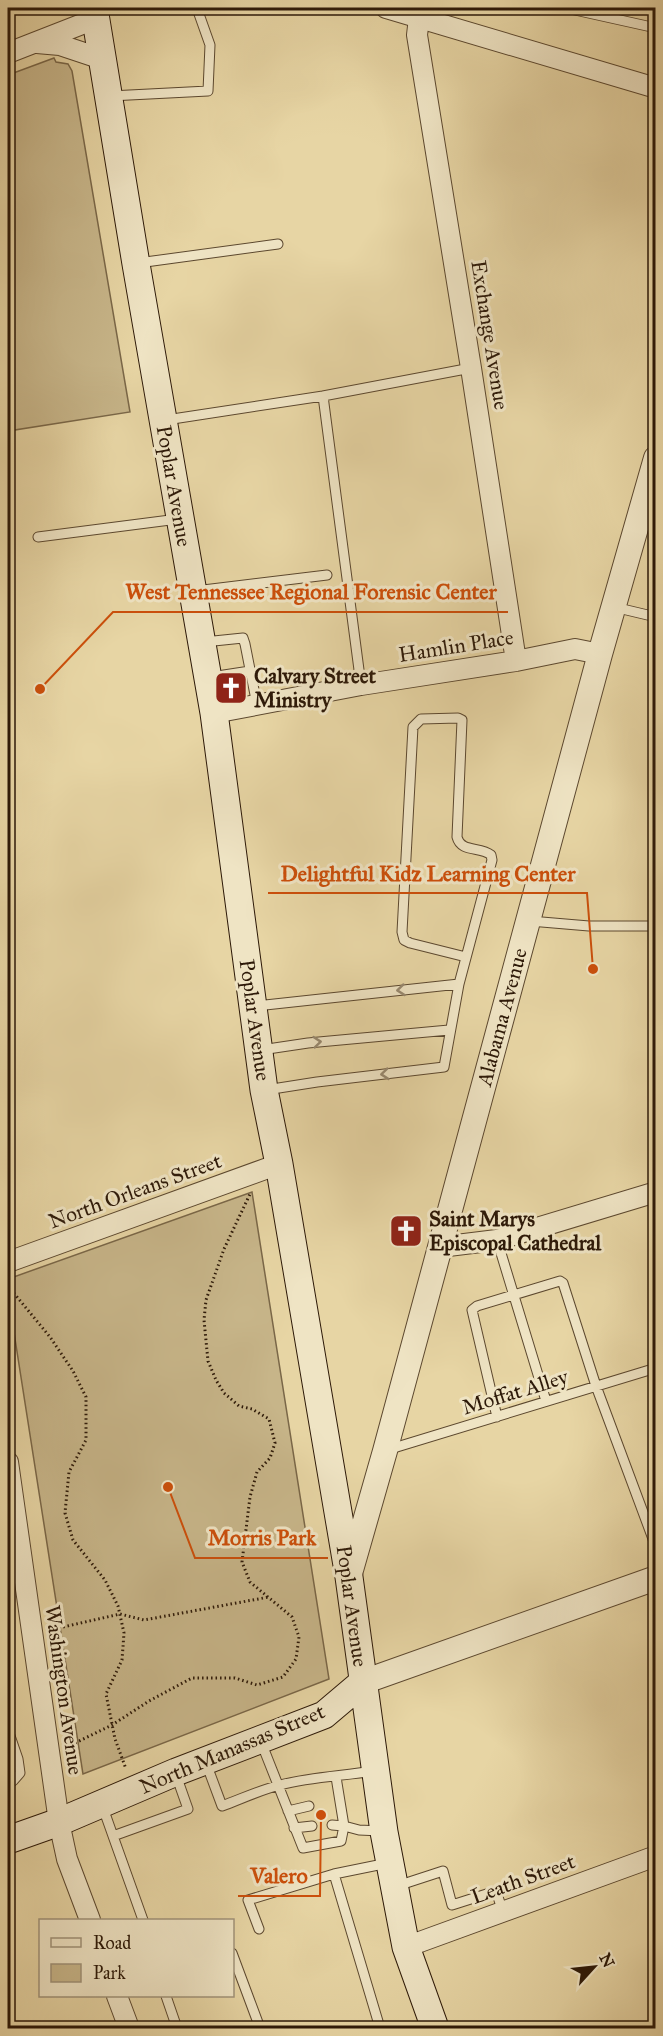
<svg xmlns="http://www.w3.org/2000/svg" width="663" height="2036" viewBox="0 0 663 2036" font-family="'IM FELL Great Primer',serif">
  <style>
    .green { fill: #c7b589; stroke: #7a6748; stroke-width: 1.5 }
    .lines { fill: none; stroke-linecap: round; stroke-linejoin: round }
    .service-casing { stroke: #5c482f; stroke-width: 11 }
    .minor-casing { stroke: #5c482f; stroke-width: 22 }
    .tertiary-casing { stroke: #5c482f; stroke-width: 26 }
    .secondary-casing { stroke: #2d1908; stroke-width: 29 }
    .path { stroke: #2d1908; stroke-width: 3; stroke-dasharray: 1.5 3; stroke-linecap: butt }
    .service { stroke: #efe4c4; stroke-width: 9 }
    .minor { stroke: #efe4c4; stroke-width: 20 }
    .tertiary { stroke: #efe4c4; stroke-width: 24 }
    .secondary { stroke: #efe4c4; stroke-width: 27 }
    .oneway { stroke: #98896f }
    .labels { text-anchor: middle; stroke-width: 6; stroke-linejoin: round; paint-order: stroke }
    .street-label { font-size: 21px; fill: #2d1908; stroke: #efe4c4 }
    .poi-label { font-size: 21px; font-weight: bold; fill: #2d1908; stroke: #efe4c4; text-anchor: start }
    .leader { fill: none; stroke: #cc4f0b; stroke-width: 2 }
    .callout-dot { fill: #cc4f0b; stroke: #efe4c4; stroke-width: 2 }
    .callout-label { font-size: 22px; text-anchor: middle; font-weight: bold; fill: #cc4f0b; stroke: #efe4c4; stroke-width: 6; stroke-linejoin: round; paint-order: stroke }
  </style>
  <rect width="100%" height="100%" fill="#e7d5a4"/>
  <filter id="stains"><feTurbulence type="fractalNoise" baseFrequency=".00333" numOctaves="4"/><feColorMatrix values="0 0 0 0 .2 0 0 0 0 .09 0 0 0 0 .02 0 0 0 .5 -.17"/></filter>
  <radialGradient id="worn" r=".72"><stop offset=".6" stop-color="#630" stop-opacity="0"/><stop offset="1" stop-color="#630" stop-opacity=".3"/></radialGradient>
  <path class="green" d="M54,58L56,62L68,64L72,71L130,412L8,431V75Z
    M252,1192L329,1679L83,1774L8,1294V1279Z"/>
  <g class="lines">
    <defs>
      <path id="service" d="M566,8L656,28
        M110,96L208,91L210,45L199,14L200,8
        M138,263L278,244
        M323,396L471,368
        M166,420L323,396L361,685
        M38,537L178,519
        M195,591L327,575
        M614,607L656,617
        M204,642L243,638L245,644L257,705
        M211,677L250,671
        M530,921L589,926H656
        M256,1006L459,984
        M261,1050L308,1043L449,1030
        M266,1090L317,1082L444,1067L459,984L492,860L491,855C480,846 461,853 457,837L462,720L458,718L421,719L413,727L402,932L404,940L410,943L466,957
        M497,1240L546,1401
        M497,1417L472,1310L477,1306L560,1281L563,1283L596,1386L656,1547
        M387,1450L656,1368
        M8,1730L18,1759L20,1773L13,1781L8,1783
        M261,1742L303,1848L341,1841L344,1826L359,1830L381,1831
        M206,1763L222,1806C241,1799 260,1790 280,1785C311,1777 342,1776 373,1771
        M102,1805L113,1836L188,1809L176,1775
        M288,1811L309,1806
        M332,1825L344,1826L336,1777
        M294,1828L312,1826
        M113,1836L143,1920
        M334,1874L388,1863
        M397,1886L443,1871L452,1905L496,1891L503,1912
        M259,1929L248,1900L334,1874L380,2028
        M232,1953L260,2028
        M166,1996L177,2028"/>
      <path id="minor" d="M386,8L656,88
        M419,18L417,35L471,368L516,661
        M37,43L60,45L102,59
        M8,53L95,19
        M214,713L361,685L516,661L575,649L600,654
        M440,1247L497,1240L656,1192
        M8,1262L279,1164
        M8,1462L59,1822L67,1859L90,1920
        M406,1947L656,1856
        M117,1996L129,2028"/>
      <path id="tertiary" d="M349,1577L385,1451L600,654L656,458
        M363,1682L656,1578"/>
      <path id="secondary" d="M94,8L136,264L214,713L264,1090L279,1164L349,1577L384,1832L406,1947L435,2028
        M8,1840L59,1822L176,1772L324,1715L363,1682"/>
    </defs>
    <use href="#service" class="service-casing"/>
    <use href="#minor" class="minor-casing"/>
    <use href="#tertiary" class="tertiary-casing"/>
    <use href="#secondary" class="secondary-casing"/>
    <path class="path" d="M8,1286L50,1337L73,1371L86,1397V1440L69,1472L65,1513L73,1540L105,1580L118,1606L124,1633L122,1660L106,1694L115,1739L126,1769
      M50,1630L120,1614L144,1620L269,1597
      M67,1747L112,1725L149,1701L192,1678H235L257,1685L283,1677L296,1659L299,1637L292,1617L250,1582L242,1562L250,1497L257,1472L270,1458L275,1443L269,1419L252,1409L239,1406L224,1393L216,1380L208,1361L204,1320L206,1300L224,1249L250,1194"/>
    <use href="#service" class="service"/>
    <use href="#minor" class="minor"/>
    <use href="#tertiary" class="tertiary"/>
    <use href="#secondary" class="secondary"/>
  </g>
  <defs><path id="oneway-chevron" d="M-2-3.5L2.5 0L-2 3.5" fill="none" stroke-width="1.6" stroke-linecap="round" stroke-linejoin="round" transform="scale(1.5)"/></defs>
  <g class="oneway">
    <use href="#oneway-chevron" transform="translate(401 990) rotate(174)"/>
    <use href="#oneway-chevron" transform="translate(317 1042) rotate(-6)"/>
    <use href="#oneway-chevron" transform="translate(385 1074) rotate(174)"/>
  </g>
  <defs>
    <symbol id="church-square" viewBox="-11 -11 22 22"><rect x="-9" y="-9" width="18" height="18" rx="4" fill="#8f2418" stroke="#efe4c4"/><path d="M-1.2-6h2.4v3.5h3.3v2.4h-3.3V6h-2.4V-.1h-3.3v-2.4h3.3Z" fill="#fff"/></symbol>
  </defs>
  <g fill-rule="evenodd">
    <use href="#church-square" x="212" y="669" width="38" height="38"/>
    <use href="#church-square" x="387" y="1212" width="38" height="38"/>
  </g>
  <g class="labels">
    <g class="street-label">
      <text transform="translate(490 335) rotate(81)" y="7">Exchange Avenue</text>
      <text transform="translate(174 486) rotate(80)" y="7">Poplar Avenue</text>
      <text transform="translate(456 646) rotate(-9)" y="7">Hamlin Place</text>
      <text transform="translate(502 1017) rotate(-75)" y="7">Alabama Avenue</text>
      <text transform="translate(255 1020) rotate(82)" y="7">Poplar Avenue</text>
      <text transform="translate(135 1191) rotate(-20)" y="7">North Orleans Street</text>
      <text transform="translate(515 1392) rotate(-17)" y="7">Moffat Alley</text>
      <text transform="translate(352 1606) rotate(82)" y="7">Poplar Avenue</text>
      <text transform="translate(64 1690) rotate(82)" y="7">Washington Avenue</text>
      <text transform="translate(232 1749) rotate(-23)" y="7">North Manassas Street</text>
      <text transform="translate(523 1879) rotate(-20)" y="7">Leath Street</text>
    </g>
    <g class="poi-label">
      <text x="254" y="683">Calvary Street<tspan x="254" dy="24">Ministry</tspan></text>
      <text x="429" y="1226">Saint Marys<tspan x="429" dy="24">Episcopal Cathedral</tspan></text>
    </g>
  </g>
  <path class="leader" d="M40 689L113 612H508M593 969L587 893H268M168 1487L195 1558H328M321 1815L320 1896H238"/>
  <g class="callout-dot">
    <circle cx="40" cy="689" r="6"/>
    <circle cx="593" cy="969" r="6"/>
    <circle cx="168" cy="1487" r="6"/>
    <circle cx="321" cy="1815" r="6"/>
  </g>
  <g class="callout-label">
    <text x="311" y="599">West Tennessee Regional Forensic Center</text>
    <text x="428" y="881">Delightful Kidz Learning Center</text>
    <text x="262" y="1545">Morris Park</text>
    <text x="279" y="1883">Valero</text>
  </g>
  <rect width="663" height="2036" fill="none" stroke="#e7d5a4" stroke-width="30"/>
  <rect x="9" y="9" width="645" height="2018" fill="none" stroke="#2d1908" stroke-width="3"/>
  <rect x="15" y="15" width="633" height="2006" fill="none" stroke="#2d1908" stroke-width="1.5"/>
  <rect x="39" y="1919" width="195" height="78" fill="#efe4c4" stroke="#a19379" stroke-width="1.5"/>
  <rect x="51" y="1938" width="30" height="9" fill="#efe4c4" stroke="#a19379" stroke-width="1.5"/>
  <text x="93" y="1949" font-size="18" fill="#2d1908">Road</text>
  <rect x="51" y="1964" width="30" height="18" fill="#c7b589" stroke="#a19379" stroke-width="1.5"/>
  <text x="93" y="1979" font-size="18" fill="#2d1908">Park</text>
  <g transform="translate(594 1967) rotate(63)" stroke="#efe4c4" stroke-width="4.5" paint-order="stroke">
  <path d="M0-4.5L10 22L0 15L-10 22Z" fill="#2d1908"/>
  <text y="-9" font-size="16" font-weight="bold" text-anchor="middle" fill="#2d1908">N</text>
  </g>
  <rect width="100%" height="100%" filter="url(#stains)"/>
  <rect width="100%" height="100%" fill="url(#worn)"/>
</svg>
